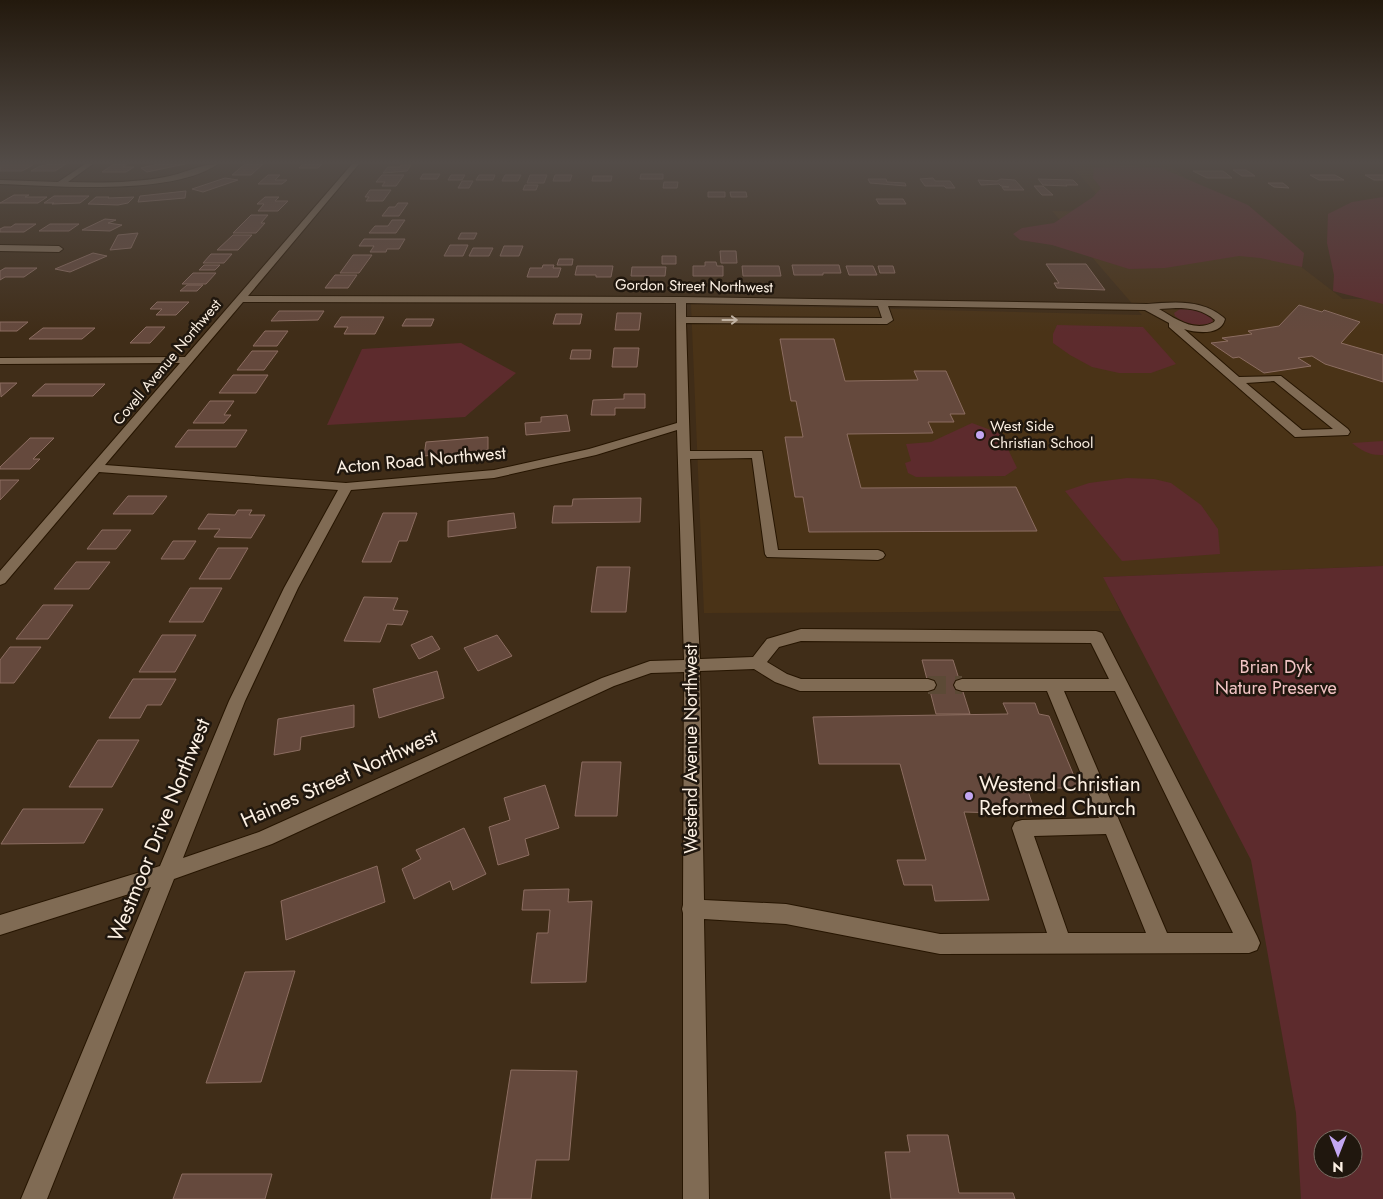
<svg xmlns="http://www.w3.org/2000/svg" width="1383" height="1199" viewBox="0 0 1383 1199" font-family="Jost,sans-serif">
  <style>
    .built { fill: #4a3317 }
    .green { fill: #5d2b2d; fill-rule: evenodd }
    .building { fill: #65493d; stroke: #8c6d61 }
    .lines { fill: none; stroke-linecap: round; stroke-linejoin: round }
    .minor-tunnel { stroke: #5c4a36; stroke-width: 18; stroke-dasharray: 18 9; stroke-linecap: butt }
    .minor-casing { stroke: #261501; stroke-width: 2 }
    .minor { fill: #806b54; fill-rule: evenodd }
    .oneway { stroke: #cabbaa }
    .poi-dot { fill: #c3a7f2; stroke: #20170e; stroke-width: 2 }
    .labels { text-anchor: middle; stroke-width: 5; stroke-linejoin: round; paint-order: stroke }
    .far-street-label { font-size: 15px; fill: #fcf0e3; stroke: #20170e }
    .far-poi-label { font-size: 15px; fill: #fcf0e3; stroke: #20170e; text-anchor: start }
    .street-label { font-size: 18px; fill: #fcf0e3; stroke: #20170e }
    .park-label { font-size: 18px; fill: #f1c4c4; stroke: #20170e }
    .near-street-label { font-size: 21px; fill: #fcf0e3; stroke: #20170e }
    .near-poi-label { font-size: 21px; fill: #fcf0e3; stroke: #20170e; text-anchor: start }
  </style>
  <rect width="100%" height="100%" fill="#402d18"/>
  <path class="built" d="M1069,164L1169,165L1343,299H1383V566L1104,577L1120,611L704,613L691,304L1142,315L1052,211L1113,212Z"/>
  <path class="green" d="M1132,166L1161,168L1248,205L1304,253L1302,267L1260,258L1239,256L1165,268L1129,269L1052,245L1020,240L1013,234L1022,228L1054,223L1093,197L1101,188L1093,178L1094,167Z
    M1383,197V304L1333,291L1334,275L1327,243L1328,214L1352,202Z
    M1180,309L1199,310L1211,316L1213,322C1201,327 1185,325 1175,316L1174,313Z
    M1057,325L1143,327L1176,364L1151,373H1119L1092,367L1070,355L1053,343V334Z
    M461,343L516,373L465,417L327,425L362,349Z
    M972,423L1004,435L1006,445L1017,468L1005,476L916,477L908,473L905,463L911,461L906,444L931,442Z
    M1383,441V455C1370,456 1361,450 1352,443Z
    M1127,478L1154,479L1171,483L1201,505L1218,529L1220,554L1122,561L1065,491L1089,483Z
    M1383,566V1199H1301L1296,1113L1251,860L1103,577ZM1323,1139H1353V1169H1323Z"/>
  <path class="building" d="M51,164H66L55,171H31L40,166Z
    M114,164H127L123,167H134L126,172H102Z
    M158,164H185L147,172L141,168Z
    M245,164H263L251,175H232Z
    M303,164H322L318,168H299Z
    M0,165H33L22,171H0Z
    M401,165H411L407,171L383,173L388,167H400Z
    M1233,170H1246L1255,176H1242Z
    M1193,171H1223L1232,178H1207Z
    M423,174H440L437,179H420Z
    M641,174H663V179H640Z
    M268,175H280L275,180H287L282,184H258Z
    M382,175H404L396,186H382L385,182H376Z
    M451,175H465L462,180H448Z
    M479,175H495L493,180H476Z
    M505,175H521L518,181H502Z
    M530,175H547L544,183H527Z
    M555,175H572L570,181H553Z
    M1310,175H1335L1344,180H1319Z
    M1365,175H1383V180H1374Z
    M593,176H612L611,181H592Z
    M225,178L238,180L203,192L192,189Z
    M933,178L935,181H950L955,188H946L944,186H925L920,179Z
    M868,179H886L887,182L905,183L906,186L870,183Z
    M1001,179L1015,180L1024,190H1004L1002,187H1009L1001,186L999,184L981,185L978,180L997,181Z
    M1038,179L1073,180L1078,185H1066L1067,186L1043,185Z
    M462,181H473L469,188H458Z
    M664,182H678L677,188H663Z
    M1268,183H1283L1289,188L1274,187Z
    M525,185H538L536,190H523Z
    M1034,186H1043L1053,195H1042Z
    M370,190H391L383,201H366L369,197H365Z
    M186,191L185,198L138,202L140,196Z
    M708,192H725V197H708Z
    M730,192H746L747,197H731Z
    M14,195H29L25,197H47L38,203H0Z
    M54,196H89L80,203L52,204L54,203H44Z
    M96,197H109L108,198L134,197L128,203L118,205L88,204Z
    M265,197H279L275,201H288L278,211H258L264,204H257Z
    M876,199H903L906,204H879Z
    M398,203H408L399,216H382L389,207H395Z
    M251,215H268L261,223H265L256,233H233Z
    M105,219L116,220L108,223L122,225L110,231L82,230Z
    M392,220H405L396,233H369L375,226H388Z
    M15,224H36L24,232H0V229L4,227H11Z
    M50,224H79L69,231H39Z
    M138,233L131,248L110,250L118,235Z
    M461,233H477L474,239H458Z
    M233,235H252L238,250H217Z
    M364,239H405L399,249H387L386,252H370L374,246H359Z
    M450,245H468L463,256H444Z
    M504,246H523L519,256H500Z
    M473,248H493L489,256H469Z
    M720,251H736L737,263H721Z
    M93,253L107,256L70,272L55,269Z
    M211,254H232L224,263H203Z
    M353,255H372L359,273H340Z
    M662,256H676V264H662Z
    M559,259H573L572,265H557Z
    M705,262H716L717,266H723V276H693V266H705Z
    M1046,264H1086L1105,290L1057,288L1054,283H1059Z
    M204,265H220L215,270H199Z
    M543,265H554L553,268H561L558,277H527L530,268H542Z
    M792,265H839L841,273H823V275H794Z
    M577,266H613L611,277H596V275H575Z
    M742,266H779L781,276H743Z
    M846,266H873L877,275H849Z
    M878,266H893L895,273H880Z
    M632,267H666L665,276H631Z
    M5,268H37L24,277H5L0,280V271Z
    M193,273H216L206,284H182Z
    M335,275H357L348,288H325Z
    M187,285H203L197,291H180Z
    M157,302H189L176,315H156L162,309H150Z
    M1299,305L1322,312L1324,310L1360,322L1341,343L1383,355V382L1325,364L1312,356L1298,358L1311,366L1264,373L1239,357L1233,358L1211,343L1228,341L1222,338L1252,334L1248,331L1279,326Z
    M279,311H324L318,320L271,321Z
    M617,313H641L639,330H615Z
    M556,314H582L580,324H553Z
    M341,317H384L375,334H344L348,327H334Z
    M406,319H434L431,326H402Z
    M0,322H28L17,331H0Z
    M146,327H165L150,343H130Z
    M43,328H95L82,339H29Z
    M265,331H288L277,346H253Z
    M780,339H834L845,381L918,380L914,371H946L965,414H950L954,422H928L933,433L847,434L861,488L1016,487L1037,531L809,532L803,497H795L785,437H803L796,401H791Z
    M614,348H639L637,367H612Z
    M572,350H591L590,359H570Z
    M252,351H278L264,370H237Z
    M233,375H268L256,393H219Z
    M0,383H17L1,397Z
    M45,384H105L93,396H32Z
    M624,394H645V408H615V415H591L593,400L624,399Z
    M210,401H234L224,415H231L224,423H193Z
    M567,415L570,431L526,435L525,423L541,422V417Z
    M188,430H247L236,447H175Z
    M488,437V450L424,456L426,442Z
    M30,438H54L33,459H40L30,469H0V467Z
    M0,480H19L0,500Z
    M128,496H167L153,514H113Z
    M641,498L640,522L552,523L554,506H572L573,499Z
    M238,510H252L249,515H265L251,538L214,537L220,529H198L208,514L235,515Z
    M383,513H417L407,541H399L391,562H362Z
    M514,513L516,528L448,537V521Z
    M102,530H131L116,549H87Z
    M173,541H196L184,559H161Z
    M218,548H248L230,579H199Z
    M76,562H110L89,589H54Z
    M597,567H630L626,612H591Z
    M190,588H222L203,622H169Z
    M364,597L398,598L393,610L408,611L402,625L387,624L380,642L344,641Z
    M43,605H73L48,639H16Z
    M162,635H196L175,672H139Z
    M497,635L512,656L478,671L464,648Z
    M432,636L440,649L419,659L411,645Z
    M10,647H41L14,683H0V660Z
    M922,660H953L970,714H936Z
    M437,671L444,698L379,718L373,689Z
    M133,679H176L161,705H147L140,718H109Z
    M1003,703H1035L1039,714L1049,716L1079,788H1027L1032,803L997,804L999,813L964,812L989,900L935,901L932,885H904L897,860H926L900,764H819L813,717L1008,714Z
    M354,705V727L301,737L300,750L274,755L278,719Z
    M98,740H139L112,787H69Z
    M582,762H621L617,816H575Z
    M545,785L559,828L525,839L529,855L498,865L489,827L510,820L504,798Z
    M23,809H103L84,843L1,844Z
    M464,828L486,874L453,890L450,881L414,899L402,869L421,859L416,850Z
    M377,866L385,902L286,940L281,901Z
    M569,889L568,902L592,901L586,982L531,983L537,933H548L550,910H522L524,890Z
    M295,971L261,1082L206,1083L245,972Z
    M511,1070L577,1071L569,1160H536L531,1199H491Z
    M907,1135H948L959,1193H1013L1015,1199H891L885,1152H910Z
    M182,1174H272L265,1199H173Z"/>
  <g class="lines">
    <path class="minor-tunnel" d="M928,685H962"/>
    <defs>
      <path id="minor" d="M85,164H93L68,182C100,183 133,183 165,177C183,174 200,164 218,164C173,196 55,186 0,184V180L58,182Z
        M352,164H359L248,296L681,297L1147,304C1175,302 1201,299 1223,317L1225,319C1221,336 1197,333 1184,329L1239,377L1281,376L1348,429L1350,432L1348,435L1295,437L1169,327V323L1145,310L888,306L893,320L887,324L686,323L690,451H762L778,550H878L883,552L885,555L883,558L878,560L767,557L765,554L752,458L690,459L700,659L753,657L767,639L801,629L1096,631L1102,633L1257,936L1260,943L1257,950L1249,953L940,954L786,924L704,919L709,1199H683V913L682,909L683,905L684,672L651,673L614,686L272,844L174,879L47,1199H21L151,887L0,935V915L160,866L229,701L284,588L338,490L99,472L5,583L0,585V571L180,363L0,364V358L185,357ZM243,302L676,303L677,423L589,449L494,470L346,483L105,465ZM686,303L878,306L882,318L686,317ZM1176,308C1191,308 1203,310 1215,320L1214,322C1195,333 1176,319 1159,309ZM1274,381L1333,429L1302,430L1246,383ZM677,430L684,660L650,661L602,678L259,832L183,858L245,701L298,588L351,490L494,478L596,455ZM801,641L1091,643L1109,679H962L956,681L954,685L956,689L962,691H1047L1099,818L1022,820L1015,822L1012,828L1047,933L940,934L786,904L704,900L700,671L754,669L775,682L800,691H928L934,689L936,685L934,681L928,679H801L787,674L767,662L779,647ZM1064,691H1115L1233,933H1167ZM1106,834L1146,933H1068L1034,836Z
        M0,245L59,246L63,249L59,252L0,251Z"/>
    </defs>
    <use href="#minor" class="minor-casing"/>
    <use href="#minor" class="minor"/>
  </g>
  <defs><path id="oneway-shaft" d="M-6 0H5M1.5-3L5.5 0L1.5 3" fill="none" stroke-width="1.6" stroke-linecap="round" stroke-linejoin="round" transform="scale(1.25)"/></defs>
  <use class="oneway" href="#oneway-shaft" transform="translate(730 320)"/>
  <linearGradient id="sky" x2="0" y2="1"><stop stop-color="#23190d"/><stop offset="0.49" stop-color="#534c48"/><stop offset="1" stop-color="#534c48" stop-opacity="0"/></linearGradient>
  <rect width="1383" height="332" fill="url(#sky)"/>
  <g class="poi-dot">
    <circle cx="980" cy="435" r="5"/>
    <circle cx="969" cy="796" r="5"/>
  </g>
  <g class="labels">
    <g class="far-street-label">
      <text transform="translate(694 286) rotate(1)" y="5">Gordon Street Northwest</text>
      <text transform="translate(167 362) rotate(-50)" y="5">Covell Avenue Northwest</text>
    </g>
    <g class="far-poi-label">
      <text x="990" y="431">West Side<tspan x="990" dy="17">Christian School</tspan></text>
    </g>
    <g class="street-label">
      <text transform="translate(421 460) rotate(-5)" y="6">Acton Road Northwest</text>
      <text transform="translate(691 749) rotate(-90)" y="6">Westend Avenue Northwest</text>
    </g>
    <g class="park-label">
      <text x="1276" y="673">Brian Dyk<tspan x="1276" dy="21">Nature Preserve</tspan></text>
    </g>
    <g class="near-street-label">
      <text transform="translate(339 778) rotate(-24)" y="7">Haines Street Northwest</text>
      <text transform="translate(159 830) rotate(-68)" y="7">Westmoor Drive Northwest</text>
    </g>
    <g class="near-poi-label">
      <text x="979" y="791">Westend Christian<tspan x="979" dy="24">Reformed Church</tspan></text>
    </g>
  </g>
  <g transform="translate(1338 1154) rotate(180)"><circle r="24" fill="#20170e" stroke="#786e63"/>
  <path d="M0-4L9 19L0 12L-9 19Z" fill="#c3a7f2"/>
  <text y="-8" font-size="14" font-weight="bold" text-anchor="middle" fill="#fcf0e3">N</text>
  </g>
</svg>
